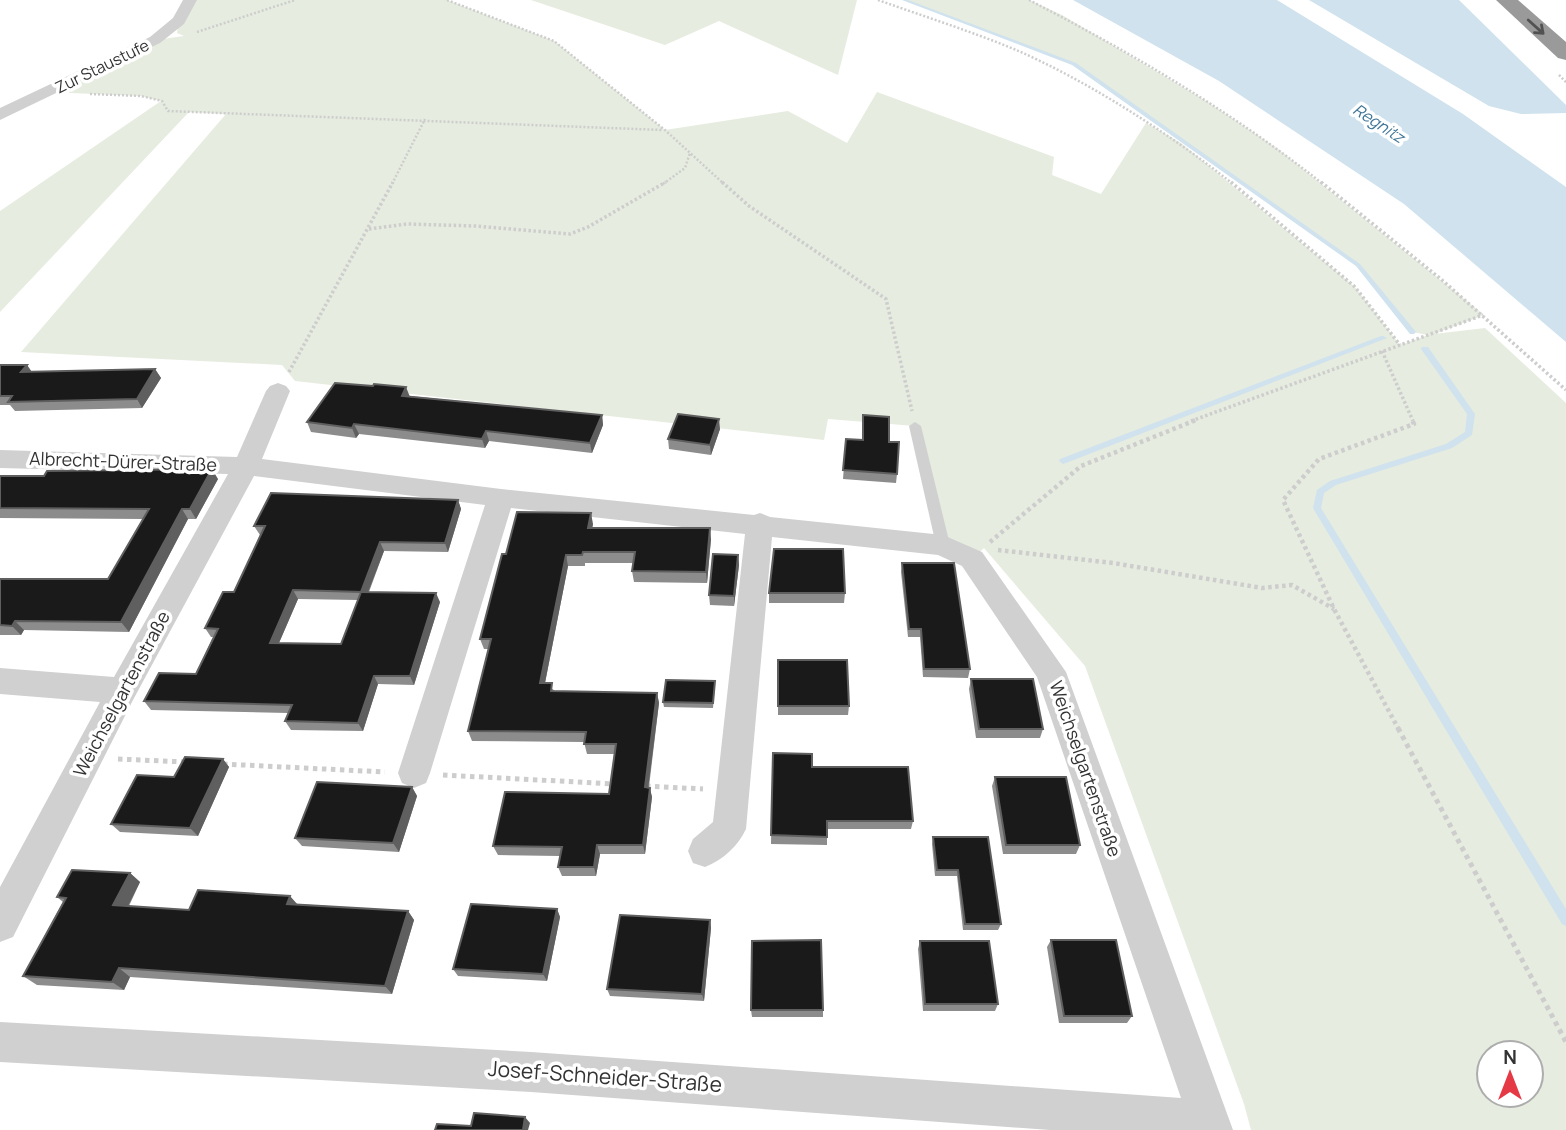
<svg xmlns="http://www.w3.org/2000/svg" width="1566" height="1130" viewBox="0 0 1566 1130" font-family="Manrope,sans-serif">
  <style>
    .green { fill: #e6ecdf; fill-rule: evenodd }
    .water { fill: #cfe2ee }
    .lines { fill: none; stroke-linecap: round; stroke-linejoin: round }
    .stream { fill: #cfe2ee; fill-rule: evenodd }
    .path-far3 { stroke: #cdcdcd; stroke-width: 2.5; stroke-dasharray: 2 2; stroke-linecap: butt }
    .path-far2 { stroke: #cdcdcd; stroke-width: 3.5; stroke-dasharray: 2.5 2.5; stroke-linecap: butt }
    .path-far1 { stroke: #cdcdcd; stroke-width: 4.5; stroke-dasharray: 3.5 3.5; stroke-linecap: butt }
    .path { stroke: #cdcdcd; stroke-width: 5; stroke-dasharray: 4.5 4.5; stroke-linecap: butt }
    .service { fill: #d0d0d0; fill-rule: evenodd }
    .minor { fill: #d0d0d0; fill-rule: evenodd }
    .motorway { fill: #9a9a9a; fill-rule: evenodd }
    .wall { fill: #8c8c8c; fill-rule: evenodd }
    .shaded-wall { fill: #5f5f5f }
    .building { fill: #1a1a1a; stroke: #5f5f5f; stroke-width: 2; fill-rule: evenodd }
    .oneway { stroke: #525252 }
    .labels { text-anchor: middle; stroke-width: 7; stroke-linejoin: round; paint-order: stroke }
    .far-street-label { font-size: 16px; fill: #333; stroke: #fff }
    .far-water-label { font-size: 16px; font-style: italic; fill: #3f7597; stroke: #fff }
    .street-label { font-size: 18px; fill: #333; stroke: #fff }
    .near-street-label { font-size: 21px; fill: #333; stroke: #fff }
  </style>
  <rect width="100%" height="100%" fill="#fff"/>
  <path class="green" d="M190,0H447L554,41L665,130L788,111L847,143L877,92L1054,157L1052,175L1101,194L1146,123L1181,143L1355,287L1400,345L1428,335L1412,332L1358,265L1074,64L904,0H1029L1062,15L1206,101L1278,149L1484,315L1434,334L1485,328L1566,403V1130H1251L1244,1104L1085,666L984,548L972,559L943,545L915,426L828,419L824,440L295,381L282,365L21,352L226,114L189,112L0,312V211L161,101L141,96L47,92L155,40L184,36L177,33L179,21ZM1489,1053H1531V1095H1489Z
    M531,0H857L838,75L719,21L665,45Z"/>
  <path class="water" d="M1073,0H1277L1463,114L1566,187V342L1404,204L1219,81Z
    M1309,0H1459L1566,105V113L1521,114L1489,106Z"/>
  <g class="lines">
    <path class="stream" d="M902,0H908L1076,63L1360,264L1416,332L1414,334H1410L1356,266L1072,65Z
      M1381,336H1383L1387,338L1066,463L1063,464L1059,461L1060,459Z
      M1422,347H1428L1475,414L1472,435L1452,448L1336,485L1324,493L1321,508L1566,909V926L1562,924L1313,508L1317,490L1330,481L1446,444L1465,432L1467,414L1421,349Z"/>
    <path class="path-far3" d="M447,0L554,41L665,130L724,184
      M878,0C923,16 970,31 1014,49C1088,81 1170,134 1233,184
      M1029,0C1132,53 1232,112 1323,184
      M197,32L295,0
      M1559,75L1566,82
      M90,94L141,96L162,101L168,111L662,130
      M392,184L425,119
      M663,184L685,168L690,153"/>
    <path class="path-far2" d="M722,182L749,206L886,299L912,411
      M1231,182L1355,287L1400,345
      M1321,182L1442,280L1566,390
      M369,229L407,224L475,226L570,234L588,227L666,182
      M1382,351L1413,421
      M289,372L393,182
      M1191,421L1483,315"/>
    <path class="path-far1" d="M990,542L1081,466L1196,420
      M998,550L1113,563L1262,588L1292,585L1334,609
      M1399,730L1334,609L1283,500L1319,459L1414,424L1412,420"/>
    <path class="path" d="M1398,728L1566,1042
      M118,759L186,762
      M223,764L385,772
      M443,775L616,784
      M646,786L703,789"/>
    <path class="service" d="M915,422L921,426L950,545L943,550L936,545L909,426Z"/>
    <path class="minor" d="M183,0H197L184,24L160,43L0,120V108L150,37L173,18Z
      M278,383L286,386L290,391L262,459L501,489L754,515L760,513L770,517L943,535L982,552L1066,672L1233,1130H1050L531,1092L0,1062V1022L531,1052L1181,1098L1037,677L962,566L938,555L772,537L746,829C738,846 723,860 705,867L693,863L688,851L693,839L713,822L745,534L511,508L430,773L426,783L414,788L402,783L398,773L485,505L254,476L133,700L13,937L0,942V887L100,702L0,694V668L114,677L228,474L0,468V450L237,457L266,391L270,386Z"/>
    <path class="motorway" d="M1496,0H1518L1566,42V60L1558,58Z"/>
  </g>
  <path class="wall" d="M0,365H27L32,372L155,369L161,378L142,408L15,411L10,405H0Z
    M373,386L410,396L602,415L603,425L592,453L489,441L485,448L359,434L356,438L311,432L307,422Z
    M720,429L711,455L669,449L668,439Z
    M846,439L889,442L897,474L896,483L843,479Z
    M0,476L218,479L196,519H188L129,632L24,630L21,635H0V579H108L143,519L0,518Z
    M458,500L461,509L448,552L384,551L369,592L440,602L414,685L378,684L363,731L291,730L285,721L288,713L151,710L144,701L196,674L213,637H211L205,628L234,592L260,535L254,526ZM298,599L358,600L341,644L279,643Z
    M593,524L592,528L711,539L707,583L634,582L632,571L634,563H585V566H568L545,683L555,691L657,693L659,703L649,787L652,797L645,854H600L596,876H562L558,867L560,856L498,855L493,846L609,794L614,754H587L584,742L472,741L468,731L489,649H484L480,639L506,554Z
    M738,555L739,565L734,606L710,605L709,595Z
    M902,563L970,669L968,678L923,677L920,637H908L901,572Z
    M769,593H845L844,603H769Z
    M778,660L849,706L848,715H778Z
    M971,679L1043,729L1040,738H976L969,689Z
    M715,686L713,708L664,707L663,702Z
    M773,753L812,767L913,821L911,829H827V845L771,844Z
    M223,759L229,767L198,836L120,832L111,824L174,777Z
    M995,777L1080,845L1076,854H1003L992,786Z
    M412,787L417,796L399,852L302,846L295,838Z
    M933,837L1001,924L998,930H963L957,876H935L932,844Z
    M130,873L140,882L129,906L189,910L297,904L408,911L414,920L392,994L130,977L124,990L37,985L23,976L63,902L57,897Z
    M557,909L560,917L547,981L458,976L453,969Z
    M710,920L711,928L704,1001L610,996L607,989Z
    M1051,940L1132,1016L1127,1023H1059L1047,947Z
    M920,941L998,1004L995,1011H923L918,949Z
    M751,1010H823V1017H752Z"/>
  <path class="shaded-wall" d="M27,365L33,374L21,372Z
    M155,369L161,378L142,408L137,399Z
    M406,387L410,397L402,396Z
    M602,415L603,425L592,453L590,443Z
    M719,419L720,429L711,455L710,445Z
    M354,424L359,434L356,438L352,428Z
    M486,431L489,441L485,448L482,439Z
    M212,469L218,479L196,519L190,509Z
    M458,500L461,509L448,552L445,543Z
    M182,509L188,519L129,632L121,622Z
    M591,513L593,524L590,539L588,528Z
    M710,528L711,539L707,583L706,572Z
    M380,542L384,551L365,600L361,592Z
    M566,555L568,566L543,693L540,683Z
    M738,555L739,565L734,606V596Z
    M293,590L298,599L275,652L270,643Z
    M436,593L440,602L414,685L410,676Z
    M15,621L24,630L21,635L12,626Z
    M374,676L378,684L363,731L358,723Z
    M657,693L659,703L647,797L645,787Z
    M223,759L229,767L198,836L190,828Z
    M412,787L417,796L399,852L393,843Z
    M650,788L652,797L645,854L643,845Z
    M597,845L600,854L596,876L594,867Z
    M130,873L140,882L124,914L113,905Z
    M290,896L298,905L287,904Z
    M557,909L560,917L547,981L543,974Z
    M408,911L414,920L392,994L385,986Z
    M710,920L711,928L704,1001L702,994Z
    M119,968L130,977L124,990L112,982Z
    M525,1117L530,1123L528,1130H523Z"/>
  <path class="building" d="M0,365H27L21,372L155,369L137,399L8,402L12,396H0Z
    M335,383L373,386L374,384L406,387L402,396L602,415L590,443L486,431L482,439L354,424L352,428L307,422Z
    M678,414L719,419L710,445L668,439Z
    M863,415L889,417V442H899L897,474L843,470L846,439L863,440Z
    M212,469L190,509H182L121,622L15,621L12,626L0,625V579H108L149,509L0,508V476H44L47,471Z
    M271,493L458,500L445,543L380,542L361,592L436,593L410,676H374L358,723L285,721L292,705L144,701L159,673L196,674L218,629L205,628L223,592H234L265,526H254ZM293,590L361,592L341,644L270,643Z
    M517,512L591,513L588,528H710L706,572L632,571L635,552H583L582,555H566L540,683H552L551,691L657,693L645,787L650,788L643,845H597L594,867H558L562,847L493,846L505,792L609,794L616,744H584L586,732L468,731L491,639H480L502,554H506Z
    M774,549H843L845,593H769Z
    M713,554L738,555L734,596L709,595Z
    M902,563H954L970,669H924L921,629H909Z
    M778,660H847L849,706H778Z
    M971,679H1033L1043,729H979Z
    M666,680L715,681L713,703L663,702Z
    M773,753L812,754V767H908L913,821H827V837L771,835Z
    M185,757L223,759L190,828L111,824L137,775L174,777Z
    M995,777H1066L1080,845H1006Z
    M317,782L412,787L393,843L295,838Z
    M933,837H988L1001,924H965L958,870H937Z
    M72,870L130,873L113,905L189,910L198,890L290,896L287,904L408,911L385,986L119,968L112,982L23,976L66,898L57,897Z
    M471,904L557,909L543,974L453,969Z
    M620,915L710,920L702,994L607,989Z
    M821,940L823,1010H751L752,941Z
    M1051,940H1116L1132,1016H1064Z
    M920,941H989L998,1004H925Z
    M474,1113L525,1117L523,1130H435L437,1124L471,1126Z"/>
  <defs><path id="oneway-shaft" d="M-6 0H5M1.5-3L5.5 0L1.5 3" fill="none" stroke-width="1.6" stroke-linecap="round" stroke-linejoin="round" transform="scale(1.75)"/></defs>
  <use class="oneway" href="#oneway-shaft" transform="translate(1536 27) rotate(42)"/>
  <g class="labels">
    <g class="far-street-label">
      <text transform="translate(102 66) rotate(-26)" y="6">Zur Staustufe</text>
    </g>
    <g class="far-water-label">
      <text transform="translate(1379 123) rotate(33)" y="6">Regnitz</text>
    </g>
    <g class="street-label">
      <text transform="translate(123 462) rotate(2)" y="6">Albrecht-Dürer-Straße</text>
      <text transform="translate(122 694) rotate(-62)" y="6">Weichselgartenstraße</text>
      <text transform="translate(1085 769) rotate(71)" y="6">Weichselgartenstraße</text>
    </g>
    <g class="near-street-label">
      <text transform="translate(605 1077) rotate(4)" y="7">Josef-Schneider-Straße</text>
    </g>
  </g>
  <g transform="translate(1510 1074)"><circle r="33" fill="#ffffff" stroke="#adadad" stroke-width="2"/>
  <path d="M0-5L12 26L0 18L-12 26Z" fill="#e63946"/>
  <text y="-10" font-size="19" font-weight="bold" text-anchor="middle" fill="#333333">N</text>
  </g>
</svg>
